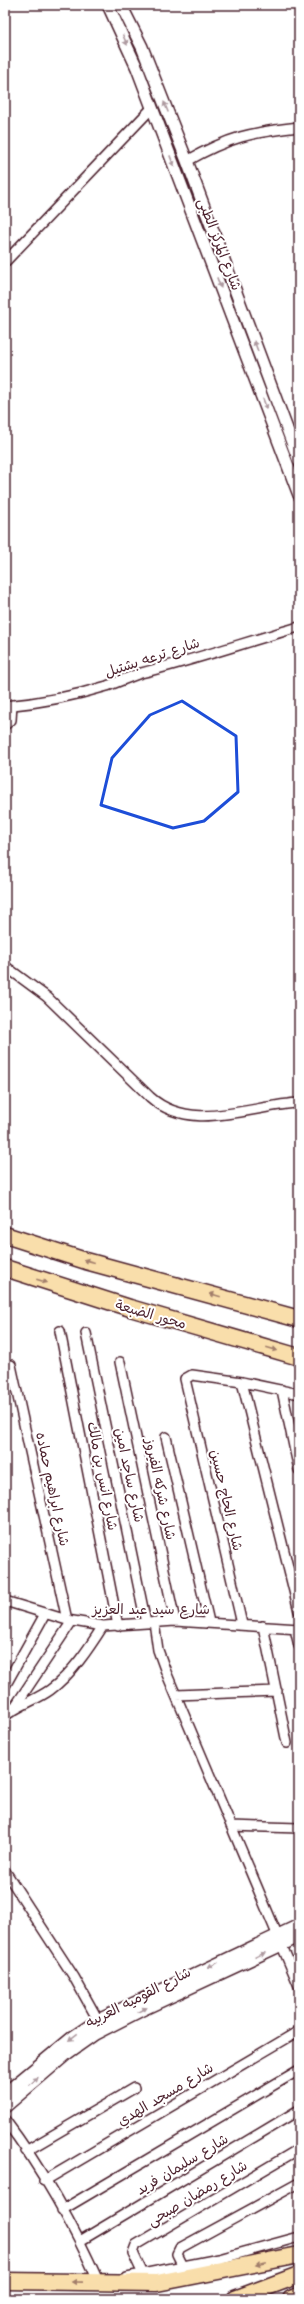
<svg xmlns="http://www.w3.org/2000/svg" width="304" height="2304" viewBox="0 0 304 2304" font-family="'Shantell Sans','Playpen Sans Arabic',sans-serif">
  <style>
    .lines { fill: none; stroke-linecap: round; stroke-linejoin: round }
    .minor-casing { stroke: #4a1f2b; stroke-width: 12 }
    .tertiary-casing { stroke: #4a1f2b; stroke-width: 14 }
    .motorway-casing { stroke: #4a1f2b; stroke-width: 19 }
    .minor { stroke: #fff; stroke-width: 9 }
    .tertiary { stroke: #fff; stroke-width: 11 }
    .motorway { stroke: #f9deab; stroke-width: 16 }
    .oneway { fill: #ae9aa0 }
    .oneway2 { fill: #a27e6b }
    .marked { fill: none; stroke: #1d4ed8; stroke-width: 3; stroke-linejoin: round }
    .labels { text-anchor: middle; stroke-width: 4; stroke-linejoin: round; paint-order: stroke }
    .street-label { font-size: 14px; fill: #4a1f2b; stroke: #fff }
  </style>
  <rect width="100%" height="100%" fill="#fff"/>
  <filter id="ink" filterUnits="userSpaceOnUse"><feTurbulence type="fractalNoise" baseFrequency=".025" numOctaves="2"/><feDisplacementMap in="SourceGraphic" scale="8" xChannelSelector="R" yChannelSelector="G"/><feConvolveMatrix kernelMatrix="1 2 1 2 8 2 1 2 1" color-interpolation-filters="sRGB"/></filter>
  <g filter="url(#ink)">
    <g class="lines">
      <defs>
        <path id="minor" d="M187,161C229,137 252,132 299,127
          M5,262L152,108
          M5,706C39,703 74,696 107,686C118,682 129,677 141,673C194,660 246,642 299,627
          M5,725L11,720L12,705
          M5,966L47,997L150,1097C191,1134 252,1105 299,1103
          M60,1331L118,1626
          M86,1333L146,1623
          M120,1362L175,1621
          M11,1365L67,1620
          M242,1382L299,1611
          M282,1390L299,1470
          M166,1437L209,1622
          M5,1601L67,1620L103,1626L175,1621L299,1629
          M154,1622L158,1650L166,1672L299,1986
          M242,1624L185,1379L192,1375L242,1382L299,1394
          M263,1626L287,1743
          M295,1629L299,1646
          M5,1686L45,1614
          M176,1695L277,1691
          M5,1704L12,1711L72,1621
          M5,1716C19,1705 36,1700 50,1690C72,1674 89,1648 103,1626
          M231,1826L299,1828
          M5,1871L74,1977L98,2020
          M5,2120C41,2167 75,2228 99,2283L101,2282
          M26,2151L134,2088
          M44,2181L299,2031
          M62,2210L299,2070
          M80,2241L299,2110
          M183,2266L177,2254L180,2248L299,2183
          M143,2274L133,2253L136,2245L299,2149
          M127,2277L219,2259L299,2237"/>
        <path id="tertiary" d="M108,5L137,68L299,495
          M121,5L142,47L187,161L299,461
          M5,2093L74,2036L98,2020L299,1925
          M5,2107L68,2053L95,2034L140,2011L299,1937"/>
        <path id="motorway" d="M5,1235L86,1261L299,1319
          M5,1268L130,1308L299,1357
          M5,2281L157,2283L299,2255
          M235,2299L299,2275
          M291,2299L299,2296"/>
      </defs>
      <use href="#minor" class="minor-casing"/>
      <use href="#tertiary" class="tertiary-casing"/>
      <use href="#motorway" class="motorway-casing"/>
      <use href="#minor" class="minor"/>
      <use href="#tertiary" class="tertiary"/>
      <use href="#motorway" class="motorway"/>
    </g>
    <defs><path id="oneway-solid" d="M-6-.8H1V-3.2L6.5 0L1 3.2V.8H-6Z"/></defs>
    <g class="oneway">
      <use href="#oneway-solid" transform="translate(125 40) rotate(66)"/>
      <use href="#oneway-solid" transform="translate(166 107) rotate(-112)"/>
      <use href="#oneway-solid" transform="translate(172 161) rotate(69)"/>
      <use href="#oneway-solid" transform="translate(219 283) rotate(69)"/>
      <use href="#oneway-solid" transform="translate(256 346) rotate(-110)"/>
      <use href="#oneway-solid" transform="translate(265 404) rotate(69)"/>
      <use href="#oneway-solid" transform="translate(260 1955) rotate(-24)"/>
      <use href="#oneway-solid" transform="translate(213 1965) rotate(154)"/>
      <use href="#oneway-solid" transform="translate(142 2010) rotate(-26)"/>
      <use href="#oneway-solid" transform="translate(73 2037) rotate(142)"/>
      <use href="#oneway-solid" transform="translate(34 2081) rotate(-42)"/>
    </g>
    <g class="oneway2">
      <use href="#oneway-solid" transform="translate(89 1261) rotate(-165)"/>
      <use href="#oneway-solid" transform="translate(42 1281) rotate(18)"/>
      <use href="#oneway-solid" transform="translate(215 1295) rotate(-164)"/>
      <use href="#oneway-solid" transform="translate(272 1349) rotate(16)"/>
      <use href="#oneway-solid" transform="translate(261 2264) rotate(168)"/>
      <use href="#oneway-solid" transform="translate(77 2282) rotate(-179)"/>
    </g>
  </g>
  <path class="marked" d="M182,701L236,736L238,792L204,821L173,828L101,805L112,758L150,715Z"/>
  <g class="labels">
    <g class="street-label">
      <text transform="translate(220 244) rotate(69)" y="5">شارع المركز الطبى</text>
      <text transform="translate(152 657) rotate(-18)" y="5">شارع ترعه بشتيل</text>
      <text transform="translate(151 1314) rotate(16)" y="5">محور الضبعة</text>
      <text transform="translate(130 1475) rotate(78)" y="5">شارع ساجد امين</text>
      <text transform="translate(103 1476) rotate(79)" y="5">شارع انس بن مالك</text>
      <text transform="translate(53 1489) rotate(78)" y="5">شارع ابراهيم حماده</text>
      <text transform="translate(161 1489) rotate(78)" y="5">شارع شركه الفيروز</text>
      <text transform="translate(227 1500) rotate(77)" y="5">شارع الحاج حسين</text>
      <text x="151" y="1614">شارع سيد عبد العزيز</text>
      <text transform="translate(138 1997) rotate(-27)" y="5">شارع القوميه العربيه</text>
      <text transform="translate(165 2094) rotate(-31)" y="5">شارع مسجد الهدي</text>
      <text transform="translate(182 2164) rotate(-31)" y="5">شارع سليمان فريد</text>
      <text transform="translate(197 2193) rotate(-31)" y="5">شارع رمضان صبحى</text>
    </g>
  </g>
  <rect width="304" height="2304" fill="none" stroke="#fff" stroke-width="20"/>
  <rect x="10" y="10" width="284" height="2284" fill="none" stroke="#4a1f2b" stroke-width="1.5" filter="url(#ink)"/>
</svg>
